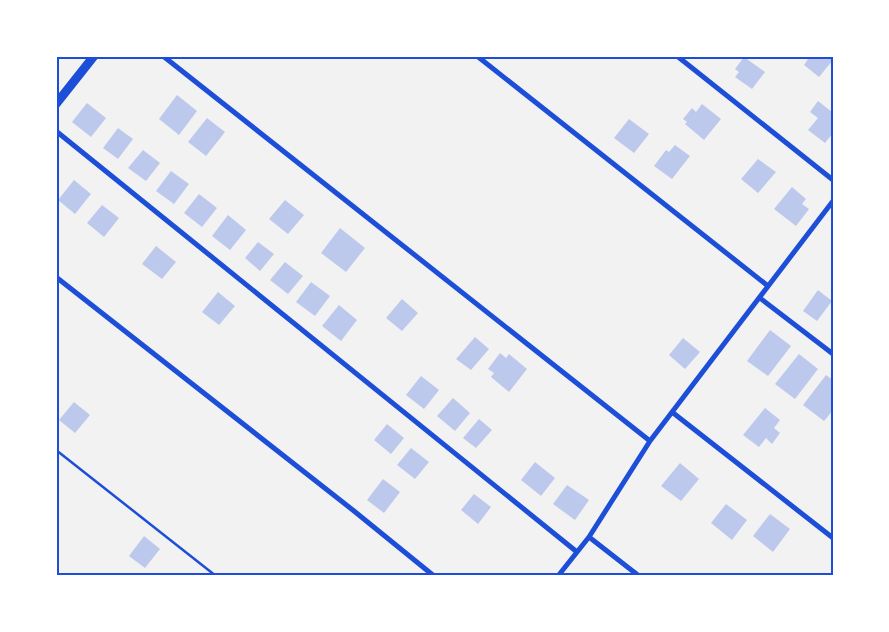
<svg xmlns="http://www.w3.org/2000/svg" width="889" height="632" viewBox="0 0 889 632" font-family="'Golos Text',sans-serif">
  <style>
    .building { fill: #bdc9ec }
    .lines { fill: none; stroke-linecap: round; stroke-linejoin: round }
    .path { stroke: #1d4ed8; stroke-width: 2.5 }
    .minor { stroke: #1d4ed8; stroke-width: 5 }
    .tertiary { stroke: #1d4ed8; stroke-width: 9 }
    .neatline { fill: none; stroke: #1d4ed8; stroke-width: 2 }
  </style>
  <rect width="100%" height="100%" fill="#f2f2f2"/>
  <path class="building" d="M810,56H829L833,60L819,77L804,65Z
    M744,57L765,72L752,89L735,77L739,72L735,69Z
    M177,95L197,111L179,135L159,119Z
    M818,101L832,112L833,111V133L825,143L808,130L818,118L810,112Z
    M87,103L106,118L91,137L72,122Z
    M702,104L721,119L704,140L685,124L687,122L683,119L692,108L696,112Z
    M207,118L225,132L206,156L188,142Z
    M629,119L649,134L634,153L614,138Z
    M118,128L133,139L118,159L103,148Z
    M675,145L690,156L672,179L654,166L666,150L669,152Z
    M143,150L160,163L146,181L128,168Z
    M758,159L776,172L758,193L741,179Z
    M171,171L189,184L174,204L156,191Z
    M74,180L91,194L75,214L58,200Z
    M792,187L806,199L802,204L809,209L796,226L774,209Z
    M199,194L217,208L202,227L184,213Z
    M285,200L304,215L288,234L269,219Z
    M102,205L119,218L104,237L87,223Z
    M228,215L246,230L230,250L212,236Z
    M340,228L365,248L346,272L321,253Z
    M258,242L274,254L260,271L245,258Z
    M156,246L176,262L162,279L142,264Z
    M285,262L303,276L288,294L270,280Z
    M311,282L330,296L315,316L296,302Z
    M818,290L832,301L817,321L803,311Z
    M218,292L235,306L219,325L202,312Z
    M402,299L418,313L402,331L386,318Z
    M339,305L357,320L341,341L322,326Z
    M770,330L791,346L768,376L747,361Z
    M475,337L489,349L471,370L456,359Z
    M683,338L700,352L685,369L669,355Z
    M500,353L506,358L509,354L527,369L509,392L491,377L494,373L488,369Z
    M799,354L818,369L795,399L775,384Z
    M826,375L833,380V410L824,421L803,405Z
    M421,376L439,390L424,409L406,395Z
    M453,398L470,413L455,431L437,416Z
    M74,402L90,415L75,433L59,420Z
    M765,408L780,420L774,428L780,433L772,444L766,438L759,447L743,435Z
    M479,419L492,430L476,448L463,438Z
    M387,424L404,438L391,454L374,440Z
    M411,448L429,462L415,479L397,465Z
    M535,462L555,478L541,496L521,480Z
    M680,463L699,479L681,501L661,486Z
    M383,479L400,492L384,513L367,500Z
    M567,485L589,500L575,520L553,504Z
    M474,494L491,507L478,524L461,510Z
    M726,504L747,520L732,540L711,523Z
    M770,514L790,529L773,552L753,536Z
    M144,536L160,549L145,568L129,556Z"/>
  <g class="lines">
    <path class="path" d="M56,450L216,576"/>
    <path class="minor" d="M163,56L650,441
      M477,56L768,286
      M677,56L833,180
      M56,131L577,552
      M56,277L354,511L434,576
      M760,298L833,354
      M672,412L833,538
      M589,537L639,576
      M558,576L589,537L650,441L833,201"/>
    <path class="tertiary" d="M56,104L94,56"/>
  </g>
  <rect width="889" height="632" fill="none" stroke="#ffffff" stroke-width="115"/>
  <rect x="58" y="58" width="774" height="516" class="neatline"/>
</svg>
